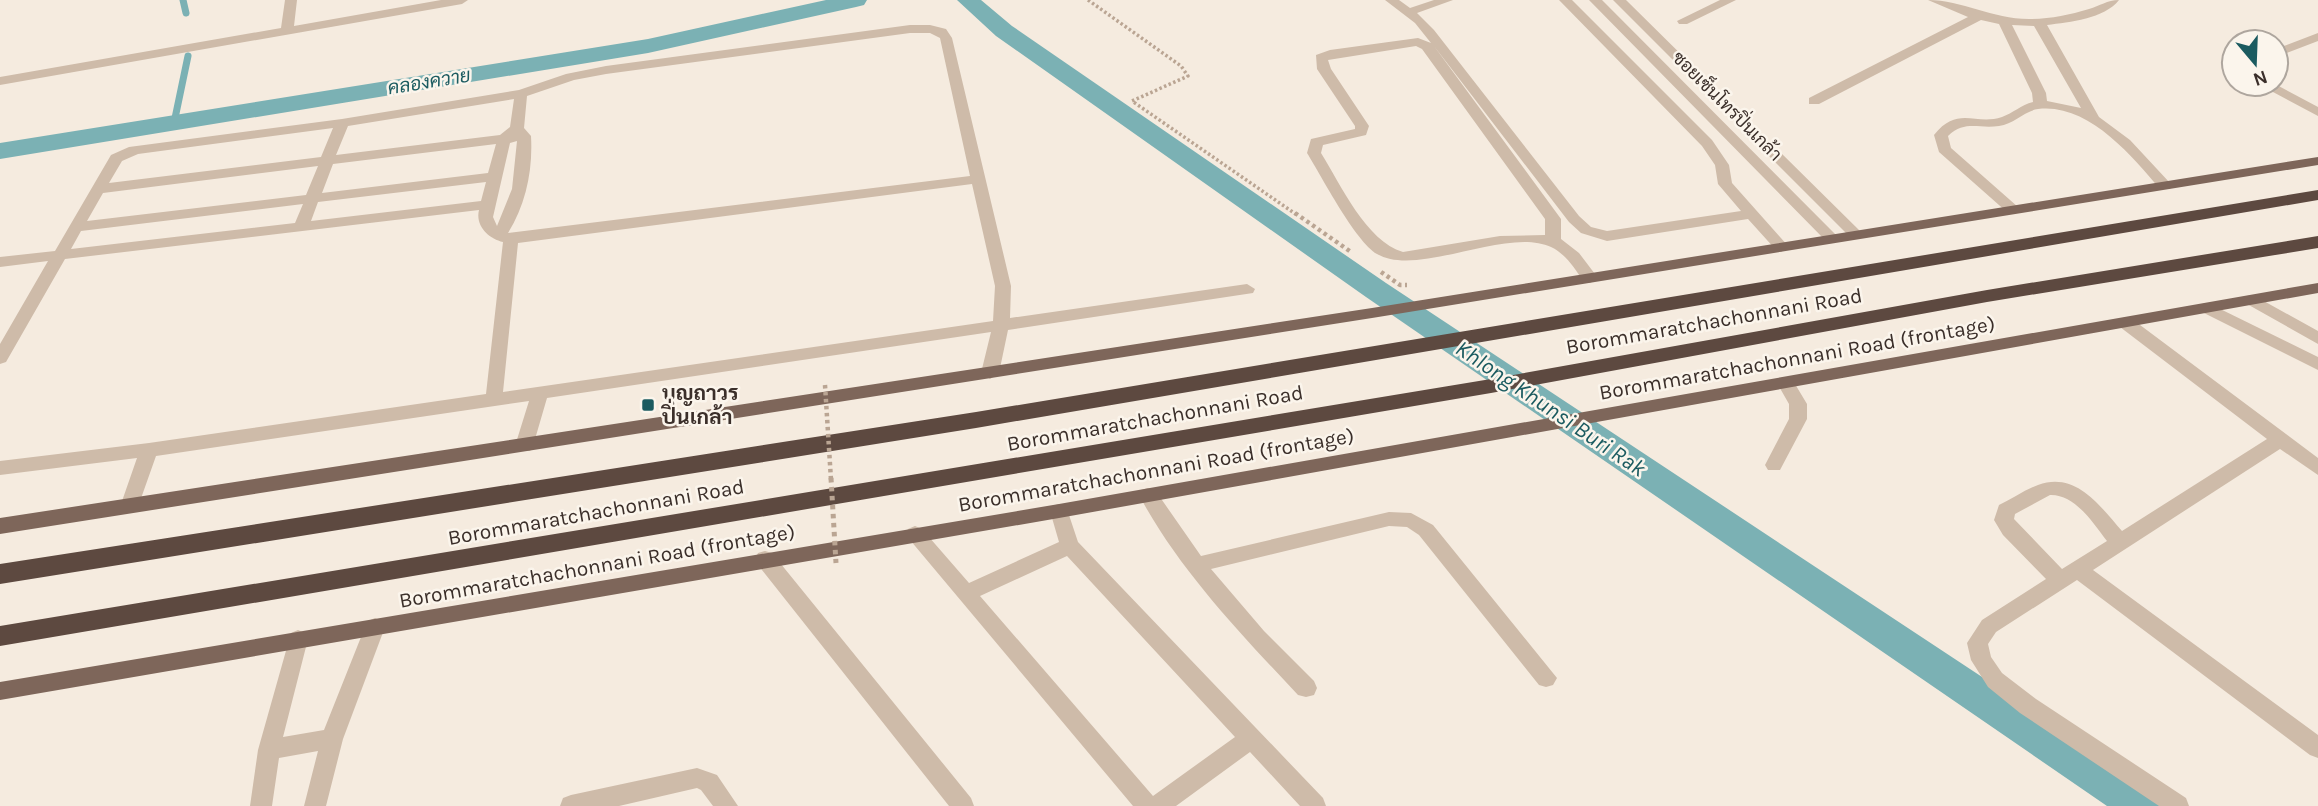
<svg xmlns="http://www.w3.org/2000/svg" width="2318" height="806" viewBox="0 0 2318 806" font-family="Karla,Sarabun,sans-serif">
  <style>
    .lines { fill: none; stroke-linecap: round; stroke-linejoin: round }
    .stream { stroke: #7bb1b4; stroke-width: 7 }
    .canal { fill: #7bb1b4; fill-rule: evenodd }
    .path-far1 { stroke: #baa593; stroke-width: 3.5; stroke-dasharray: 2.5 2.5; stroke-linecap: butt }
    .path { stroke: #baa593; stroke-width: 4.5; stroke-dasharray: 3.5 3.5; stroke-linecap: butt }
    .minor { fill: #cebba9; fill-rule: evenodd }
    .major { fill: #7e665a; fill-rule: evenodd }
    .highway { fill: #5d4940; fill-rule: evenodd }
    .path-bridge-far1 { stroke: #baa593; stroke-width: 4.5; stroke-dasharray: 3.5 3.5; stroke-linecap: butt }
    .path-bridge { stroke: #baa593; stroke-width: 5; stroke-dasharray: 4.5 4.5; stroke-linecap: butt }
    .poi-dot { fill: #1b5b60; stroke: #fbf5ec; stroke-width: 2.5 }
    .labels { text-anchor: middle; stroke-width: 5; stroke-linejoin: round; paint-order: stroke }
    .far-street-label { font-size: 18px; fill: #3b2f2a; stroke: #fbf5ec }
    .far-water-label { font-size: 19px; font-style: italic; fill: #1b5b60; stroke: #fbf5ec }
    .street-label { font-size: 21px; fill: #3b2f2a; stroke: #fbf5ec }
    .poi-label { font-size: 21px; font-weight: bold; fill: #3b2f2a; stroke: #fbf5ec; text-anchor: start }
    .water-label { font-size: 23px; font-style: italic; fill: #1b5b60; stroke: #fbf5ec }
  </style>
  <rect width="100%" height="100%" fill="#f5ebdf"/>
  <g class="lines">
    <path class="stream" d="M183,0L186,13
      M174,123L188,56"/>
    <path class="canal" d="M826,0H867L864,5L856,7L648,53L0,159V143L648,39Z
      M957,0H981L1012,26L1386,283L2156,792L2162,806H2107L1366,297L996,36Z"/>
    <path class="path-far1" d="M1088,0L1181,66L1188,76L1132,101L1297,215"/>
    <path class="path" d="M1295,213L1351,252
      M1381,272L1400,285H1407"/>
    <path class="minor" d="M285,0H297L294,26L441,0H468L462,4L0,85V77L281,28Z
      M1385,0H1399L1410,8L1434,0H1453L1417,13L1434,30L1579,216L1591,227L1607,231L1741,211L1718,184L1715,165L1702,146L1559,0H1572L1712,140L1729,165L1732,183L1789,247L1781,252L1776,250L1748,219L1607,241L1581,233L1569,222L1434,46L1561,219V239L1579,253L1598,278L1590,283L1584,282C1575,269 1566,254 1551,247C1507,226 1418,278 1377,254C1355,241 1322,177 1307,153L1311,139L1355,129V126L1317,69L1316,55L1330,50L1418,38L1431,43L1415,23ZM1416,46L1422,49L1545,219V235L1500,236L1403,252C1366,241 1341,185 1321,153L1323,145L1366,135L1369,126L1331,69L1328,60Z
      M1589,0H1602L1836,235L1839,238L1836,241H1826Z
      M1613,0H1626L1861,232L1864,235L1861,238H1851Z
      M1720,0H1736L1687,24H1679L1677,21Z
      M1928,0C1962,0 1992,19 2029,19C2050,19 2069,15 2089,9C2100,6 2107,0 2119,0C2104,19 2070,22 2047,25L2099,117L2130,140L2170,183L2172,186L2170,189H2160C2131,155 2088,103 2038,109C2024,111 2014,124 1999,126C1978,129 1965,120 1948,136L1951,148L2018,207L2020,210L2018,213H2008L1939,152L1934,135C1958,105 1975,126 2002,117C2013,113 2021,105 2033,102L2032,93L1999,24L1981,20L1819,104H1809V98L1968,17ZM2012,25L2034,26L2081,108L2047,101L2046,93Z
      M910,25H930L946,29L952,38L1011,286L1010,318L1247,284L1255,289L1253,293L1008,330L999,373L990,379L981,373L991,332L547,398L533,446L530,451H518L515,446L529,401L156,456L139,504L137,509L130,511L123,509L121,504L137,458L0,475V461L149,443L486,394L503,242C489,239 475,226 479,210L65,259L6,362L0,364V344L48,261L0,267V257L55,251L111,155L129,147L342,119L519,90L566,74L606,66ZM910,33H930L940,38L970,176L508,233C526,204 533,170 531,136L524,128L527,96L574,80L606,74ZM514,99L510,127L500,135L336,155L348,126ZM333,128L321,157L109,183L122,161L138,154ZM517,141L512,189L497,226L493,217L510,143ZM496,144L488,173L322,193L333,164ZM318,166L306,195L87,221L103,193ZM486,182L481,201L311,221L318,202ZM972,184L995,286L993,321L503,392L518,243ZM303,204L295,223L71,249L81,231Z
      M2318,33V41L2276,57V49Z
      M2258,84H2275L2318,107V116Z
      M2253,295L2318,331V344L2247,304L2245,300L2247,296Z
      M2208,303L2318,357V370L2202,312L2200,308L2202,304Z
      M2126,317L2132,319L2318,458V475L2280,449L2093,570L2318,735V758L2310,755L2077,580L1996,632L1988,644L1991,657L2002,673L2036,699L2186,798L2189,806H2159L2020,713L1988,687L1971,660L1967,643L1982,620L2046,579L2003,535L1994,520L1999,505C2012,499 2024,490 2038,485C2076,471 2100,506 2122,531L2267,439L2120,327L2118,323L2120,319ZM2050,495C2075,494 2093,523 2107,541L2062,569L2014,519L2015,514Z
      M1786,377L1792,379L1807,404V419L1780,470H1768L1765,465L1789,419V404L1777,383Z
      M1148,488L1155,490L1201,556L1389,512L1411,513L1433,525L1557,678L1553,685L1546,687L1539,685L1419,535L1407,527L1389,526L1211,569L1264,631L1314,681L1317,688L1314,695L1306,697L1298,695C1241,634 1179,570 1139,495L1141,490Z
      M1059,504L1066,506L1078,542L1323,798L1326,806H1300L1250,752L1176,806H1133L905,534L908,529L915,526L922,529L969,583L1059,542L1050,511L1052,506ZM1067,556L1235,737L1153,796L980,596Z
      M765,551L772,553L971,798L974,806H949L758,565L755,559L758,553Z
      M375,618L382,621L385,627L343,739L326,806H304L318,751L279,758L272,806H250L258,750L291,633L298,630L305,633L308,639L283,737L324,730L365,627L368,621Z
      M697,768L717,775L738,806H713L701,790L697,788L619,806H560L563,798L571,795Z"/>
    <path class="major" d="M2318,157V165L1372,318L0,534V518L1372,308Z
      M2318,283V293L1059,518L0,700V682L1059,504Z"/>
    <path class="highway" d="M2318,190V200L976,428L0,584V564L976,412Z
      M2318,236V248L1987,302L1491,393L0,646V626L1491,379L1987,290Z"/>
    <path class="path-bridge-far1" d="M825,385L831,480"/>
    <path class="path-bridge" d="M831,478L836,563"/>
  </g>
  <rect class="poi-dot" x="641" y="398" width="14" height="14" rx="3.5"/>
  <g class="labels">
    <g class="far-street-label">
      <text transform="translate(1727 106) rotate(45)" y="6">ซอยเซ็นโทรปิ่นเกล้า</text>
    </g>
    <g class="far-water-label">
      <text transform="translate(429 81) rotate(-9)" y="7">คลองควาย</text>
    </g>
    <g class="street-label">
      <text transform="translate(1714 321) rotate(-10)" y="7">Borommaratchachonnani Road</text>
      <text transform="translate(1797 358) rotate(-10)" y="7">Borommaratchachonnani Road (frontage)</text>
      <text transform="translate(1155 418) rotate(-10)" y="7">Borommaratchachonnani Road</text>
      <text transform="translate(1156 470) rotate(-10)" y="7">Borommaratchachonnani Road (frontage)</text>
      <text transform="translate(596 512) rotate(-10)" y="7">Borommaratchachonnani Road</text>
      <text transform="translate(597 566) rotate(-10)" y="7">Borommaratchachonnani Road (frontage)</text>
    </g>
    <g class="poi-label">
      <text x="662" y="400">บุญถาวร<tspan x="662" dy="24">ปิ่นเกล้า</tspan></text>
    </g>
    <g class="water-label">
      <text transform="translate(1551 408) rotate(34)" y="8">Khlong Khunsi Buri Rak</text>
    </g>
  </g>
  <g transform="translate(2255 63) rotate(161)"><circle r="33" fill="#fbf5ec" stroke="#aea69e" stroke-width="2"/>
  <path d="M0-5L12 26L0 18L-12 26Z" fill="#1b5b60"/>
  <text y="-10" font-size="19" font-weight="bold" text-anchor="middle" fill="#3b2f2a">N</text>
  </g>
</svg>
